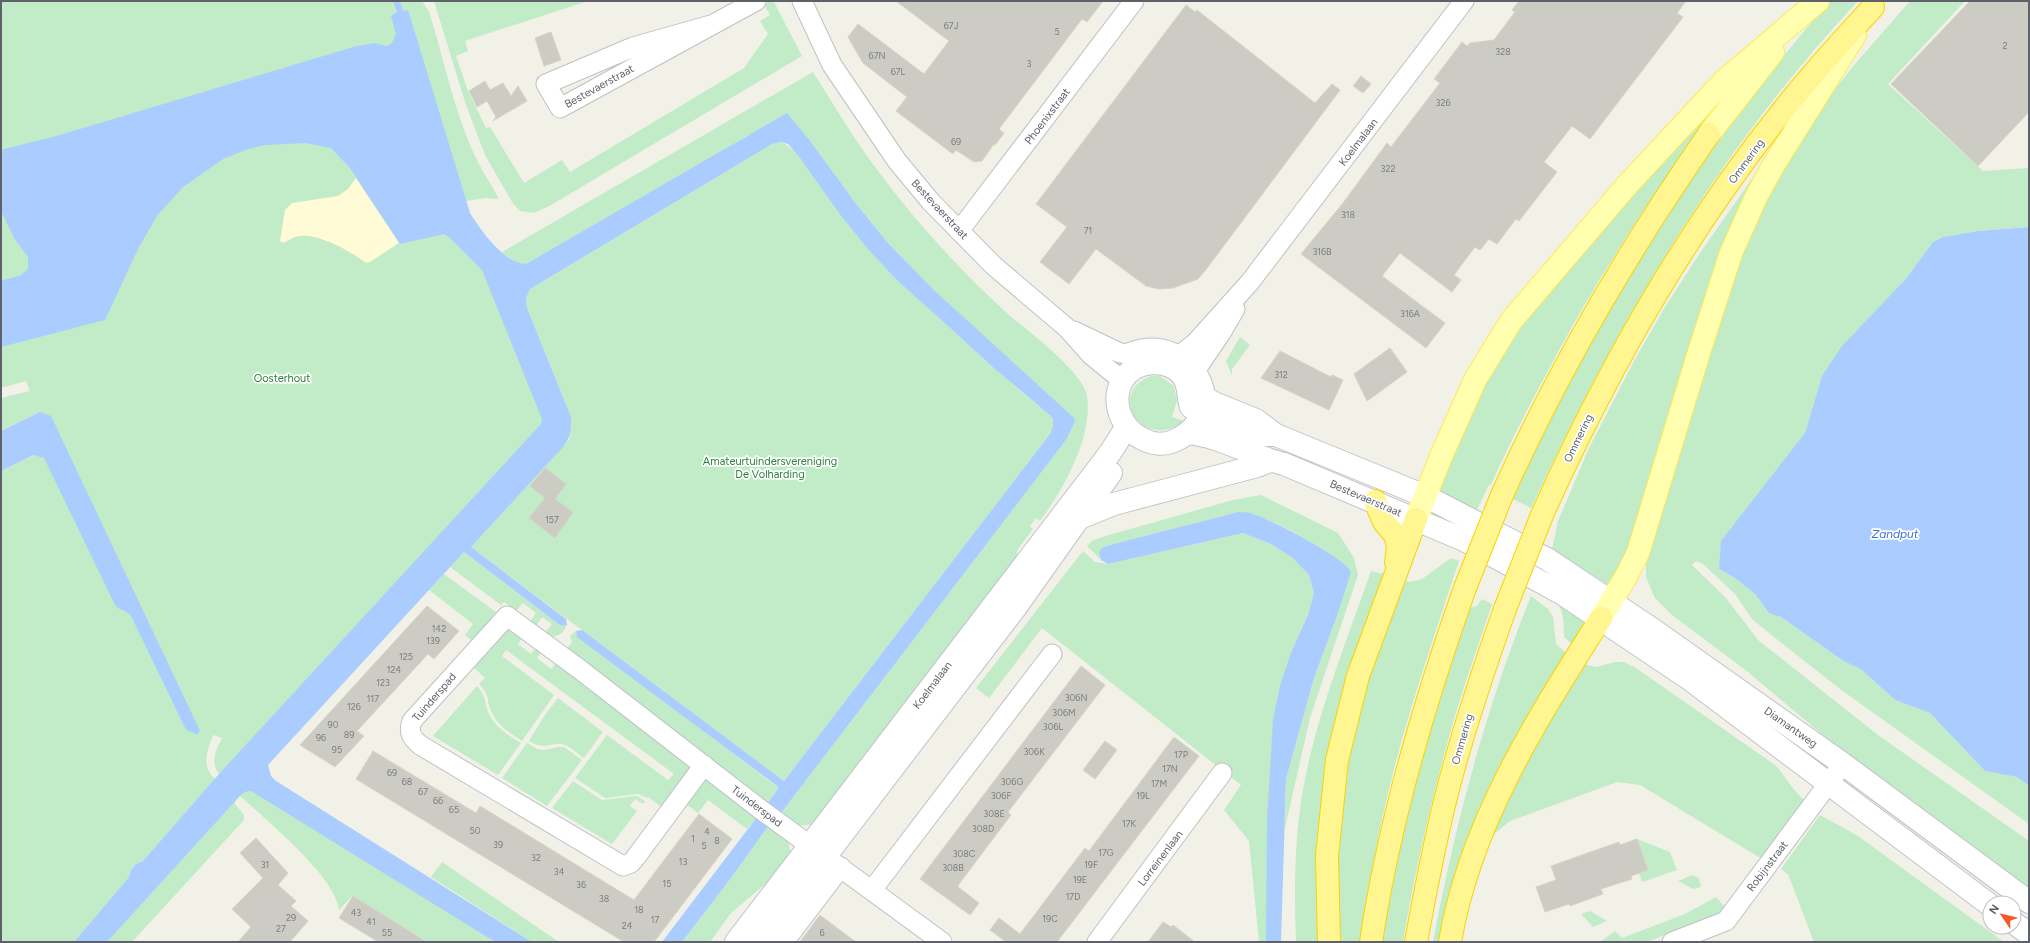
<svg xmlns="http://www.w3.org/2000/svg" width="2030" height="943" viewBox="0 0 2030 943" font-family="Figtree,sans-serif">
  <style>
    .green { fill: #c2ebc8 }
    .sand { fill: #fefbd6 }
    .water { fill: #acf }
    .building { fill: #cdccc4; stroke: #d7d4c4 }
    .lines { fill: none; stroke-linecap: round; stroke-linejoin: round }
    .street-casing { stroke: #bec0c6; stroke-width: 21 }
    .secondary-casing { stroke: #c1c3cb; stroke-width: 24 }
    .primary-casing { stroke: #ffea53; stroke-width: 24 }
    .highway-casing { stroke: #f9d300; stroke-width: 24 }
    .street { stroke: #fff; stroke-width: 19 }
    .secondary { stroke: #fff; stroke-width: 22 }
    .primary { stroke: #ffffaf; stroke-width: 22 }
    .highway { stroke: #fff591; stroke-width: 22 }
    .highway-bridge-casing { stroke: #f9d300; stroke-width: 24; stroke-linecap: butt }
    .highway-bridge { stroke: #fff591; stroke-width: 22 }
    .labels { text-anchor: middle; stroke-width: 3.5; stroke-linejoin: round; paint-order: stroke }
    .number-label { font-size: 9px; fill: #7a7c80 }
    .street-label { font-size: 11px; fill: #5e6169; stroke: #fff }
    .park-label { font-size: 11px; fill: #2b823d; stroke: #fff }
    .water-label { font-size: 12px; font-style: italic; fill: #3f6ed0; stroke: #fff }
  </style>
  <rect width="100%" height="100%" fill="#f2f1e7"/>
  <path class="green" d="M1,1H422L429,12C445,62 455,117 479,164C485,176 493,187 499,199L485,198L466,201L407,10L455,206L556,430L219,774C210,763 216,749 222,738L213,735C207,751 201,766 215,779L143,861C135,863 130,869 129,877L74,942H1V471L33,455L44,457L122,611L128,612L131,615L185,728L195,729L38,413L1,431V398L30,391L26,381L1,388V347L12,344L1,325Z
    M434,1H588L465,41L468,51L456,56L468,91L486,128L490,127L524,183L562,160L570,172L744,68L768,34L760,21L770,15L764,5L768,2H774L802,56L551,205L534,213L520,211L512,202L485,155L465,102Z
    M1829,1H1858C1719,149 1616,325 1531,508L1511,498L1575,366L1611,303L1703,160L1748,99Z
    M1910,1H1965L1888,84L1983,171L2029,168V227L1978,231L1943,237L1933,242L1905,280L1822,376L1805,433L1719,569L1735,578L1756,595L1769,613L1781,617L1842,660L1862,670L1895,700L1930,713L1985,771L2017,777L2029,786V824L1840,689L1774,637L1752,619L1735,594L1703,564L1696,561L1692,565L1726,598L1758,640L1878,735L2029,841V892L1875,779L1748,672L1672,615L1655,598L1646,577V560L1750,224L1816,113L1855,64Z
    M813,72C831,100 848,129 867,156C908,213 956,267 1008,314C1027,330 1084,373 1087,396C1093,437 1064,489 1040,521L1036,518L1030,526L1033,529L1018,549L1016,561L814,824L796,826L781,813L1066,440L1075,422L936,292L888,243L835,177L810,141L748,135L714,156L526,264H518L502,252Z
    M1732,88C1660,181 1596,278 1542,382C1524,416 1506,450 1491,485H1489L1477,510L1437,492L1480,387L1509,339L1664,156Z
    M781,142C801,149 836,210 852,229C883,267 918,299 954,332C987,362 1019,391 1053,418V426L1050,434L784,781L471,547L569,440L571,417L527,308L526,298L530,289L772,144Z
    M1761,166L1765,169L1715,266L1685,361L1636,531L1610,586L1552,549L1558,521L1589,448L1634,361L1665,307L1702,250Z
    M1240,337L1250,345L1232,369V376L1226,361Z
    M1151,376H1160L1174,386L1177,401L1172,417L1184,421C1143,453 1105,393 1151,376Z
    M1261,495L1338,533L1354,558L1358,575L1310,718L1285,828L1286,779L1314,678L1337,616L1332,555C1305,539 1269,515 1238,512L1106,546L1099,553L1101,560L1087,546L1092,541L1102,537L1233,500Z
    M1243,533L1271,544L1294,558L1309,575L1314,593L1308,615L1292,650L1266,942H1259L1249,841L1224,810L1241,785L1042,628L989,698L976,688L1083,551L1095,562L1108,564Z
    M464,552L561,626L567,625C563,634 559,636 549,637L545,633L552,624L542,617L536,626L530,622L536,613L523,603L516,611L504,602L501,605L450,567Z
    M1451,558L1459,561C1428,655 1394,751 1376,849C1370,880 1366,911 1362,942H1334L1341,768L1399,578L1410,582L1422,579Z
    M1371,571L1388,575L1351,675L1322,942H1296C1294,888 1294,833 1305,779C1319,708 1347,640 1371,571Z
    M444,574L496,612L473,642L465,635L473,624L429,590Z
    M1531,596L1548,609L1553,617L1556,644L1567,654L1445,942H1433C1455,824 1486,708 1531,596Z
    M1482,599L1492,604C1480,641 1466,679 1455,716C1433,791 1416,866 1403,942H1380L1399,845L1427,737L1467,609L1477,606Z
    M1558,604L1585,623L1572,644L1564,637C1564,625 1564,614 1558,604Z
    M511,627L524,635L518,644L531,654L538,645L543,649L537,658L551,669L558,661L695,765L663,808L648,797L647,798L638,794L605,798L575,778L607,735L668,780L674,774L506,650L502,656L554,695L522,741C510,733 499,727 492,713C485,700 492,698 479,684L485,678L473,667L507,629Z
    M576,631V634L777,787L778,789L767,804L566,650L572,642L570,636Z
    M1615,662H1624L1636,668L1775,765C1786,776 1792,791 1806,801L1762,859L1640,785L1617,782L1510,821L1483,843L1538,740L1584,664L1596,667Z
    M477,686C487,697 484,702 489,714C496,728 508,735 521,743L498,775L433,736Z
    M558,698L603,732L584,758C578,754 572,748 565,745C552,740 548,752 529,741L545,715Z
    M527,743L537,749L544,750L558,747H564L582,760L547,806L502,778Z
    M704,779H706L757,817L747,829L708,800L698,813L686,804Z
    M573,781L602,800L637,796L645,801L643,804L635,799L630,806L637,811L612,844L552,808Z
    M251,791L255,792L495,942H428L352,896L339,910C336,877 265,819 240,796L245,792Z
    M235,801V804L244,815V820L132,942H107Z
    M1820,815L1858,836L2004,942H1814L1788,874L1781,869Z
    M769,825L788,841L791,854L778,873L731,913L710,942H682L731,878Z
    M1637,839L1670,852L1677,870L1642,882L1639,873L1648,870Z
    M442,862L559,942H532L431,877Z
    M1692,875L1699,878L1701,887L1693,889L1678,881Z
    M1716,897L1724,906L1718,916L1646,942H1600L1615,931L1622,938L1685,914Z
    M1590,911L1607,921L1593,927L1581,914Z"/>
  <path class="sand" d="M356,178L399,243L370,262L366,263C352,252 318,233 300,236C294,237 289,240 283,243L280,241L285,210L292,203L338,196L348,189Z"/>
  <path class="water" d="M393,1H400L403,11L407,10L409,13L470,213C481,231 504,263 526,264L787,113L810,141L854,201L888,243L936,292L1074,418L1075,422L1066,440L781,813L767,804L778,789L777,786L577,637L576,631L582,630L784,781L1050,434L1053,426V418L996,370L896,279L868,249L842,217L800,158L788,144L781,142L772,144L530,289L526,298L527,308L571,417C571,430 571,437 563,447L471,547L566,619L567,625L561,626L464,552L268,765L271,776L276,781L532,942H495L251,791L245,792L240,796L107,942H74L129,877C130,869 135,863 143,861L219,774L541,424L542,419L482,270L450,238L444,234L400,244L350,168L331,148L305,143L266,145L245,150L223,159L183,187L157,216L138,249L105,320L1,347V281L21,275L28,269V257L14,238L1,211V150L60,135L357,46L375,43L387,46L392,43L396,34L391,16L397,12Z
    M2029,227V786L2017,777L1985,771L1930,713L1895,700L1862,670L1842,660L1781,617L1769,613L1756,595L1735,578L1719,569L1721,541L1805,433L1822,376L1842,346L1905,280L1933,242L1943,237L1978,231Z
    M40,412L51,416L200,731L196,735L193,732L188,731L185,728L131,616C126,610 120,611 115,605L44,458L33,455L1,471V431Z
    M1238,512C1242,512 1246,512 1250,513C1268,518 1344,557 1351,572L1337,616L1314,678L1286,779L1281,942H1266V933L1267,821L1273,720L1280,686L1292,650L1308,615L1314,593L1309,575L1293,558L1271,544L1243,533L1108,564L1101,560L1099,553L1101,549L1106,546Z
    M757,817L769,825L731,878L682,942H662Z"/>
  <path class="building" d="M896,1H1103L1087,22L1082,19L999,129L1004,133L995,145L994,144L982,161L974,162L956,150L953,154L896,111L907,97L863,63L848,37L858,24L924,74L949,41Z
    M1519,1H1686L1677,13L1683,17L1590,139L1572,126L1544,162L1557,172L1519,221L1516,219L1497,244L1489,239L1480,250L1475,247L1454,275L1461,280L1452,292L1400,253L1382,276L1445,323L1426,348L1301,254L1343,203L1387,143L1391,147L1440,83L1434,79L1462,42L1467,46L1470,43L1494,40L1515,12L1512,10Z
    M1970,1H2029V112L1978,166L1891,84Z
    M1186,5L1195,12L1197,10L1315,103L1332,84L1340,90L1208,267L1198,279L1173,288L1159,289L1146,286L1096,249L1069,284L1040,262L1067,227L1036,204Z
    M551,32L561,60L544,66L535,38Z
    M1361,76L1371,84L1363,93L1353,86Z
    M485,81L490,90L503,83L511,96L518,86L527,101L493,121L496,117L487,101L477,107L469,91Z
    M1390,348L1407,372L1367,401L1354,374Z
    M1280,351L1331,377L1332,375L1343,380L1329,410L1261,378Z
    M545,468L566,484L555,499L573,512L555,538L529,518L545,498L530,486Z
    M427,606L459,631L434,659L428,654L357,731L364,736L335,767L300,745Z
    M1081,666L1105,685L1008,812L1011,815L959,884L958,887L979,903L970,915L920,879Z
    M1174,737L1199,756L1057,942H1006L990,930L999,918L1020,934L1085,848L1089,851Z
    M1105,741L1117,750L1095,779L1083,770Z
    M373,751L476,813L480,806L634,900L699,814L732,839L654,942H624L356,779Z
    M256,838L288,873L278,885L296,901L291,906L308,921L290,942H238L251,927L232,909L263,878L240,853Z
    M1637,839L1648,870L1631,876L1632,879L1601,889L1603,894L1570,906L1569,904L1545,912L1536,887L1556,880L1551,866L1619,842L1620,845Z
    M353,896L385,916L427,942H378L372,938L339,918Z
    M820,915L833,925L856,942H800Z
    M1163,922L1171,927L1173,925L1195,942H1148Z"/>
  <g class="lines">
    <defs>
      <path id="street" d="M802,1L832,65L897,161L931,202L994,266L1067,328L1091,355L1123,381
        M711,25L633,47L546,84L560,108L756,1
        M959,231L1134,1
        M1074,331L1120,353L1130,354
        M1179,356L1196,342L1250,282L1464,1
        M1195,371L1221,333L1235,309
        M704,765L636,857L631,863L623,866L420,745C411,737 408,732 412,721L507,616L578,668L760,809L942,942
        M872,890L1052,654
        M784,942L841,867
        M1097,942L1222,773
        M1672,942L1726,921L1843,764"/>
      <path id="secondary" d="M1130,354C1191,330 1235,412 1176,440C1164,446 1151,444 1141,438C1121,428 1111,402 1122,381C1134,360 1167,357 1182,375C1190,384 1187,396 1191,407L1205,416L1252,435H1276
        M1204,397L1214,403L1256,420L1276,435L1425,496L1547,559L1655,631L1843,764L2029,902
        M1188,433C1221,436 1251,456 1284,464L1464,540L1563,594L1688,678L1990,905
        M1082,517L1114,504L1257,466L1270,461
        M2014,923L2029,934
        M736,942L1110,453L1126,428
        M760,942L1016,607L1111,473"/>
      <path id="primary" d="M1709,134L1773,52
        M1416,519L1442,454L1475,380L1511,321L1629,183L1724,81L1818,1
        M1601,618L1627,575L1638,553L1700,349L1731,253L1756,197L1773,166L1855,35"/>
      <path id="highway" d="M1502,495C1559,368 1629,249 1709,134
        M1375,501L1384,522L1395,535L1398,547L1396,562
        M1542,515C1610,363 1695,215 1802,87C1825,59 1849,33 1873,7
        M1329,942L1327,856L1337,760L1358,676L1416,519
        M1371,942C1389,821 1424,703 1465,588
        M1416,942C1425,893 1434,845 1446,797C1462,733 1483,671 1505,609
        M1450,942C1470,823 1537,719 1601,618"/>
    </defs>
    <use href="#street" class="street-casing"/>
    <use href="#secondary" class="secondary-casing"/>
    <use href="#primary" class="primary-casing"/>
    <use href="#highway" class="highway-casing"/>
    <use href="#street" class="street"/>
    <use href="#secondary" class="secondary"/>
    <use href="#primary" class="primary"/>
    <use href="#highway" class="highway"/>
    <defs>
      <path id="highway-bridge" d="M1465,588L1502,495
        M1505,609L1542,515"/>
    </defs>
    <use href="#highway-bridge" class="highway-bridge-casing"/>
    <use href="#highway-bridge" class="highway-bridge"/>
  </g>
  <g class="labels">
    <g class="number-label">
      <text x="951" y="29">67J</text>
      <text x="1057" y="35">5</text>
      <text x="2005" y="49">2</text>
      <text x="1503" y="55">328</text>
      <text x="877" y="59">67N</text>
      <text x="1029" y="67">3</text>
      <text x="898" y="75">67L</text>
      <text x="1443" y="106">326</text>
      <text x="956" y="145">69</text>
      <text x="1388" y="172">322</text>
      <text x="1348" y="218">318</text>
      <text x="1088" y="234">71</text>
      <text x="1322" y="255">316B</text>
      <text x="1410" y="317">316A</text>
      <text x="1281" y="378">312</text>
      <text x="552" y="523">157</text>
      <text x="439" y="632">142</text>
      <text x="433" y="644">139</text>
      <text x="406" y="660">125</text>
      <text x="394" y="673">124</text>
      <text x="383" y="686">123</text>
      <text x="1076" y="701">306N</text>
      <text x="373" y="702">117</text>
      <text x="354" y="710">126</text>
      <text x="1064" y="716">306M</text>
      <text x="333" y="728">90</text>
      <text x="1053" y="730">306L</text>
      <text x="349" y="738">89</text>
      <text x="321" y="741">96</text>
      <text x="337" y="753">95</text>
      <text x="1034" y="755">306K</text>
      <text x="1181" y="758">17P</text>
      <text x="1170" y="772">17N</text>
      <text x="392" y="776">69</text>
      <text x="407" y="785">68</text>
      <text x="1012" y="785">306G</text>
      <text x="1159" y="787">17M</text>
      <text x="423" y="795">67</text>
      <text x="1001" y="799">306F</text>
      <text x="1143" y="799">19L</text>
      <text x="438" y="804">66</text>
      <text x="454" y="813">65</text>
      <text x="994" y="817">308E</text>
      <text x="1129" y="827">17K</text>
      <text x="983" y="832">308D</text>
      <text x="475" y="834">50</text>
      <text x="707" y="835">4</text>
      <text x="693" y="842">1</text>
      <text x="717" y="844">8</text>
      <text x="498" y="848">39</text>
      <text x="704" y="849">5</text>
      <text x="1106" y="856">17G</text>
      <text x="964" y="857">308C</text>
      <text x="536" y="861">32</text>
      <text x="683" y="865">13</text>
      <text x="265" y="868">31</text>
      <text x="1091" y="868">19F</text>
      <text x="953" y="871">308B</text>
      <text x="559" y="875">34</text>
      <text x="1080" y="883">19E</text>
      <text x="667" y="887">15</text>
      <text x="581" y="888">36</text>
      <text x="1073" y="900">17D</text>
      <text x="604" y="902">38</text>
      <text x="639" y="913">18</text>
      <text x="356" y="916">43</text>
      <text x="291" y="921">29</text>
      <text x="1050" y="922">19C</text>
      <text x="655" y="923">17</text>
      <text x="371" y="925">41</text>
      <text x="627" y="929">24</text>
      <text x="281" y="932">27</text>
      <text x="387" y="936">55</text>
      <text x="822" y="936">6</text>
    </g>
    <g class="street-label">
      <text transform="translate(599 86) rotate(-29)" y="4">Bestevaerstraat</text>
      <text transform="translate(1047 116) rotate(-53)" y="4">Phoenixstraat</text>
      <text transform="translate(1358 142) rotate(-53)" y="4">Koelmalaan</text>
      <text transform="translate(1746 161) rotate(-54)" y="4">Ommering</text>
      <text transform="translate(940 209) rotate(47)" y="4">Bestevaerstraat</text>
      <text transform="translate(1578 438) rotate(-64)" y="4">Ommering</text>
      <text transform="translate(1366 498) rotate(23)" y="4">Bestevaerstraat</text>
      <text transform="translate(932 685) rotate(-53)" y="4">Koelmalaan</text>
      <text transform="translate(434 697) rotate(-49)" y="4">Tuinderspad</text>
      <text transform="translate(1791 727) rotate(35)" y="4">Diamantweg</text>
      <text transform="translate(1462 739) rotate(-74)" y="4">Ommering</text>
      <text transform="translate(757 806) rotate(37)" y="4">Tuinderspad</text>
      <text transform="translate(1160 858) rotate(-53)" y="4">Lorreinenlaan</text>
      <text transform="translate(1767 866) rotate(-53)" y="4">Robijnstraat</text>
    </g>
    <g class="park-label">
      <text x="282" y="382">Oosterhout</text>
      <text x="770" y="465">Amateurtuindersvereniging<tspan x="770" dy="13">De Volharding</tspan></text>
    </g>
    <g class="water-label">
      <text x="1895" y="538">Zandput</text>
    </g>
  </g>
  <rect width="2030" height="943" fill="none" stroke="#5e6169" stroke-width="4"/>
  <g transform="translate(2002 915) rotate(305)"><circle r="19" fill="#ffffff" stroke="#bfc0c3"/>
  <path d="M0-3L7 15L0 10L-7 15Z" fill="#fa5724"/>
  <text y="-6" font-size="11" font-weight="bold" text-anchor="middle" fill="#5e6169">N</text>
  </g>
</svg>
